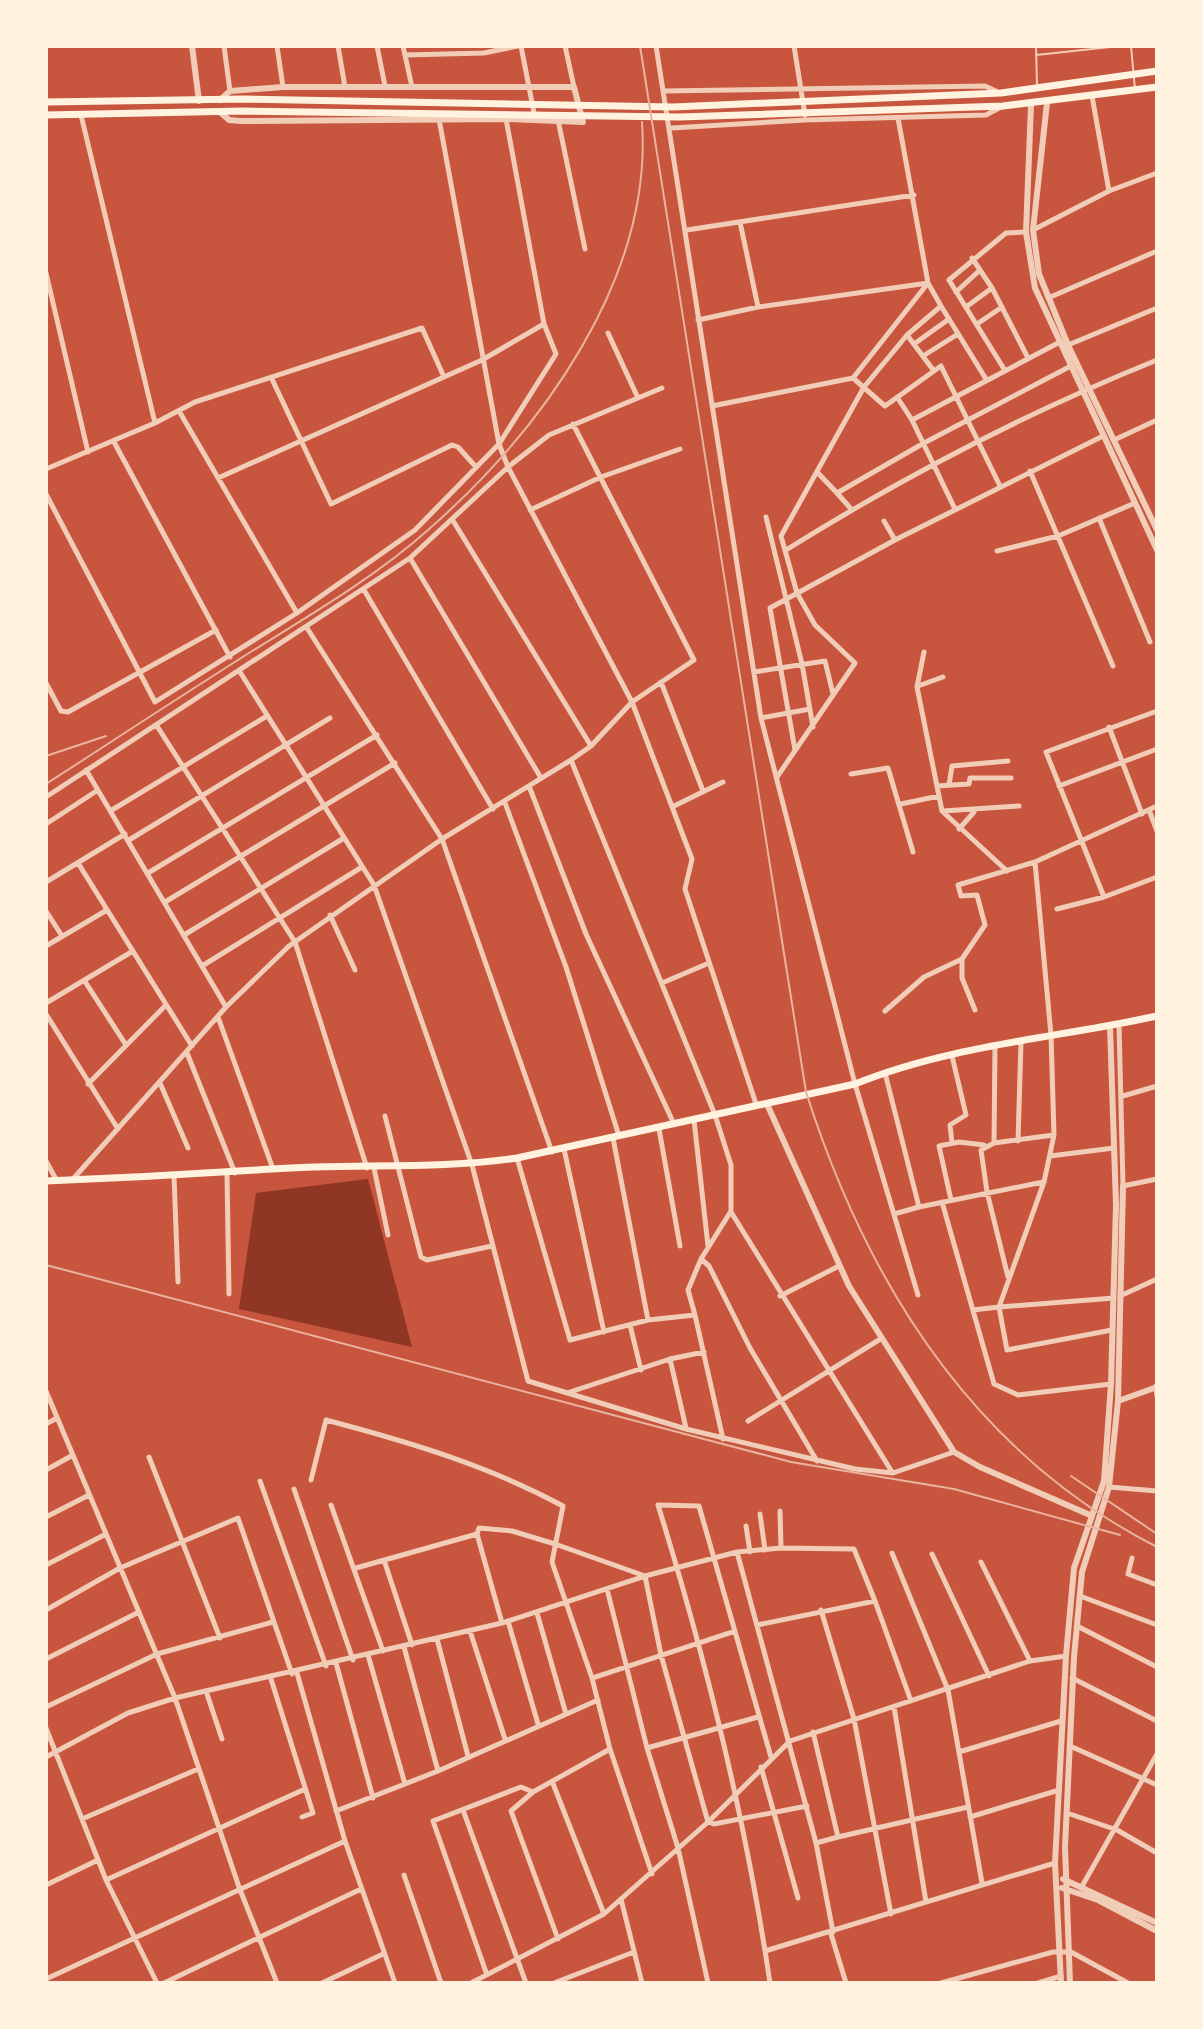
<svg xmlns="http://www.w3.org/2000/svg" width="1203" height="2029" viewBox="0 0 1203 2029" font-family="'Asap Condensed',sans-serif">
  <style>
    .water { fill: #8f3625 }
    .lines { fill: none; stroke-linecap: round; stroke-linejoin: round }
    .service { stroke: #f1ccb7; stroke-width: 2 }
    .minor { stroke: #f1ccb7; stroke-width: 5 }
    .tertiary { stroke: #f1ccb7; stroke-width: 6 }
    .secondary { stroke: #fff3e0; stroke-width: 7 }
    .rail { stroke: #e9b49f; stroke-width: 2 }
  </style>
  <rect width="100%" height="100%" fill="#c8553d"/>
  <path class="water" d="M368,1179L412,1347L239,1309L256,1193Z"/>
  <g class="lines">
    <path class="service" d="M1036,46L1037,85
      M1131,46L1135,89
      M1036,55L1120,46"/>
    <path class="minor" d="M224,46L230,91
      M277,46L283,87
      M338,46L345,87
      M377,46L385,86
      M403,46L412,87
      M521,46L535,118
      M565,46L574,87
      M656,46L761,718L855,1084L918,1295
      M794,46L805,115
      M405,55L484,53L518,46
      M664,91L985,86L1000,93
      M1092,96L1109,191
      M439,119L499,444L508,467L632,702L692,859L685,889L756,1104
      M558,120L585,249
      M672,128L805,120L986,115L1003,106
      M740,222L758,307
      M687,230L914,195
      M1033,230L1109,191L1157,173
      M972,258L992,288L1028,358
      M46,273L88,452
      M956,292L980,270
      M1048,298L1157,251
      M966,307L992,288
      M698,320L758,307L928,283L941,306
      M977,324L1002,307
      M608,333L638,398
      M907,335L934,371
      M914,344L949,319
      M1068,345L1157,308
      M923,356L958,334
      M1004,369L949,280L1006,233L1026,232
      M271,377L331,504L452,445L458,447L476,467
      M853,378L885,406L941,366L1000,486
      M897,397L912,420L1058,343
      M712,406L853,378L928,283L898,118
      M179,411L297,613
      M912,420L955,509
      M155,423L195,402L422,328L444,377
      M1114,440L1157,420
      M114,442L230,657
      M46,469L155,423L81,115
      M1030,471L1113,666
      M817,472L837,493
      M218,478L482,360L544,324
      M46,494L155,702L297,613L415,530L499,444L556,354L544,324L506,119
      M851,509L837,493L924,443L1069,367
      M530,510L601,477L680,449
      M766,517L802,664L813,727
      M1099,518L1150,642
      M452,519L591,746
      M884,521L895,540
      M786,550C903,477 1028,412 1157,360
      M997,551L1058,536L1135,503
      M410,558L541,778
      M364,590L493,809
      M307,628L442,839L552,1152
      M924,652L917,687L942,811L1007,871
      M240,672L374,885L472,1165L528,1381L686,1429L855,1469L893,1473L954,1452
      M754,672L825,661L833,694
      M661,682L703,791
      M46,683L61,711L68,712L216,630
      M918,686L943,677
      M761,718L810,709
      M157,726L295,942L367,1168
      M1109,727L1142,814
      M795,750L770,608L895,540L1103,436
      M86,770L226,1007
      M851,774L888,768L913,852
      M777,777L855,663L815,625L797,593L781,536L864,387L907,335L941,306L986,379
      M949,785L952,766L1008,761
      M529,786L586,934L674,1124
      M937,786L969,784L970,778H1011
      M1059,786L1157,749
      M46,797L410,558L508,467L549,435L662,388
      M505,803L566,967L619,1136
      M901,804L939,796
      M672,807L723,782
      M112,810L267,716
      M1149,810L1157,831
      M943,811L1019,806
      M46,824L98,790
      M959,829L974,812
      M129,840L330,718
      M78,863L192,1046
      M148,873L377,735
      M46,882L125,834
      M1104,897L1046,752L1157,711
      M165,902L395,763
      M1057,909L1104,897L1157,877
      M46,911L62,936
      M330,915L355,970
      M184,935L344,838
      M46,946L107,910
      M962,959V978L975,1010
      M202,966L362,867
      M84,980L126,1045
      M662,983L709,963
      M46,1003L133,951
      M885,1011L924,977L962,959L985,925L977,895L961,896L958,885L1035,862L1157,806
      M46,1014L118,1129
      M218,1017L273,1169
      M1119,1024L1123,1186L1157,1179
      M995,1046L994,1143L1054,1135
      M187,1053L235,1173
      M885,1073L919,1207L894,1214
      M160,1083L188,1148
      M88,1084L166,1005
      M1123,1096L1157,1086
      M385,1116L421,1257L427,1260L492,1246
      M694,1120L708,1246
      M659,1129L680,1246
      M613,1138L648,1320
      M1018,1141L1021,1042
      M952,1143L950,1125L966,1115L952,1056
      M994,1143L981,1150L987,1192L1008,1277
      M564,1149L604,1332
      M1050,1156L1114,1148
      M517,1158L570,1340L648,1320L695,1315L688,1290L701,1259L731,1211V1165L715,1115L571,760
      M46,1161L57,1181
      M374,1168L388,1235
      M227,1174L229,1294
      M174,1176L178,1282
      M73,1179L226,1007L289,946L442,839L571,760L591,746L632,702L694,660L573,424
      M951,1200L939,1146L959,1142L984,1145
      M942,1202L994,1384L1018,1395L1111,1384
      M919,1207L1043,1182
      M731,1212L892,1472
      M701,1259L709,1266L750,1348L817,1461
      M780,1296L839,1266
      M1120,1296L1157,1279
      M973,1310L999,1307L1044,1182L1054,1135L1051,1035L1035,862
      M695,1315L723,1439
      M630,1325L641,1370
      M1112,1330L1007,1350L999,1307L1114,1298
      M670,1359L686,1428
      M1156,1386L1157,1397
      M46,1391L175,1698L239,1887L277,1983
      M567,1393L670,1359L704,1352
      M748,1421L882,1338
      M46,1424L57,1418
      M149,1457L220,1638
      M46,1470L73,1455
      M311,1480L326,1420C409,1442 487,1465 563,1506L552,1562L592,1678L610,1749L652,1874
      M260,1481L326,1666
      M1109,1487L1157,1491
      M294,1489L353,1660
      M331,1505L383,1651
      M780,1511L781,1548
      M760,1514L765,1550
      M46,1517L89,1495
      M746,1526L750,1552
      M892,1553L948,1690L982,1883
      M932,1554L989,1676
      M1132,1558L1128,1574L1157,1585
      M384,1560L412,1645
      M981,1562L1030,1661
      M46,1565L106,1534
      M356,1568L477,1534
      M607,1589L647,1748L678,1848L708,1983
      M1080,1596L1157,1625
      M46,1610L120,1568L238,1518L292,1674
      M821,1610L854,1719L891,1914
      M537,1613L566,1714
      M508,1621L538,1724
      M502,1623L477,1534L479,1528L512,1531L555,1544L645,1576L737,1552
      M757,1625L875,1601L911,1701
      M1077,1626L1157,1667
      M470,1631L505,1739
      M437,1639L468,1756
      M404,1647L438,1771
      M368,1655L405,1784
      M46,1659L139,1612
      M336,1663L373,1798
      M297,1673L345,1841L395,1983
      M592,1678L735,1631
      M1072,1678L1157,1721
      M271,1679L313,1813L302,1817
      M206,1691L222,1739
      M46,1707L157,1654L273,1622
      M894,1707L926,1902
      M46,1728L106,1880L157,1983
      M813,1732L838,1837L816,1843L737,1552L781,1548L854,1549L875,1601
      M1070,1746L1157,1785
      M647,1748L758,1717
      M959,1752L1061,1721
      M46,1757L128,1713L175,1698L502,1623L645,1576L661,1655L708,1822L714,1824L807,1806
      M761,1767L798,1898
      M552,1781L604,1914
      M463,1810L526,1983
      M336,1811L438,1771L598,1700
      M1067,1813L1117,1830L1157,1853
      M970,1817L1059,1790
      M82,1819L198,1769
      M838,1837L968,1807
      M816,1843L833,1932
      M404,1875L441,1983
      M106,1880L305,1789
      M46,1885L98,1860
      M1081,1888L1157,1754
      M621,1899L642,1983
      M831,1934L846,1983
      M558,1939L511,1811L533,1792L610,1749
      M765,1951L1055,1863
      M487,1975L433,1821L521,1787L533,1792
      M46,1979L345,1841
      M164,1983L361,1889
      M322,1983L383,1954
      M471,1983L604,1914L708,1822L790,1741L1030,1661L1066,1656
      M554,1983L634,1952
      M770,1983C746,1820 707,1663 658,1505L699,1506L771,1757
      M941,1983L1053,1952H1071L1128,1983
      M1038,1983L1061,1976"/>
    <path class="tertiary" d="M192,46L199,101
      M1047,103L1033,230L1039,274L1068,345L1157,530
      M1031,105L1026,232L1035,288L1157,550
      M220,112L229,120L240,121L506,119L583,122L574,87H283L230,91L220,100
      M767,1104L849,1286L954,1452L980,1467L1090,1515
      M1118,1401L1157,1387
      M1063,1879L1157,1923
      M1062,1888L1098,1900L1157,1931
      M1061,1983L1055,1863L1066,1656L1074,1568L1104,1481L1111,1384L1116,1205L1110,1026
      M1070,1983L1065,1847L1074,1657L1082,1572L1109,1487L1118,1401L1123,1186"/>
    <path class="secondary" d="M46,102L244,99L673,107L1001,93L1157,71
      M46,115L242,111L680,117L1003,106L1157,87
      M46,1181C122,1178 197,1174 272,1169C354,1163 436,1170 517,1158L855,1084C951,1045 1057,1038 1157,1016"/>
    <path class="rail" d="M640,46L806,1092C867,1283 973,1453 1157,1547
      M46,756L106,736
      M46,784C114,740 181,696 249,653C310,615 374,578 428,530C541,431 653,278 642,122
      M46,1265L791,1462L954,1489L1120,1535
      M1071,1476L1157,1534"/>
  </g>
  <rect width="1203" height="2029" fill="none" stroke="#fff3e0" stroke-width="96"/>
</svg>
